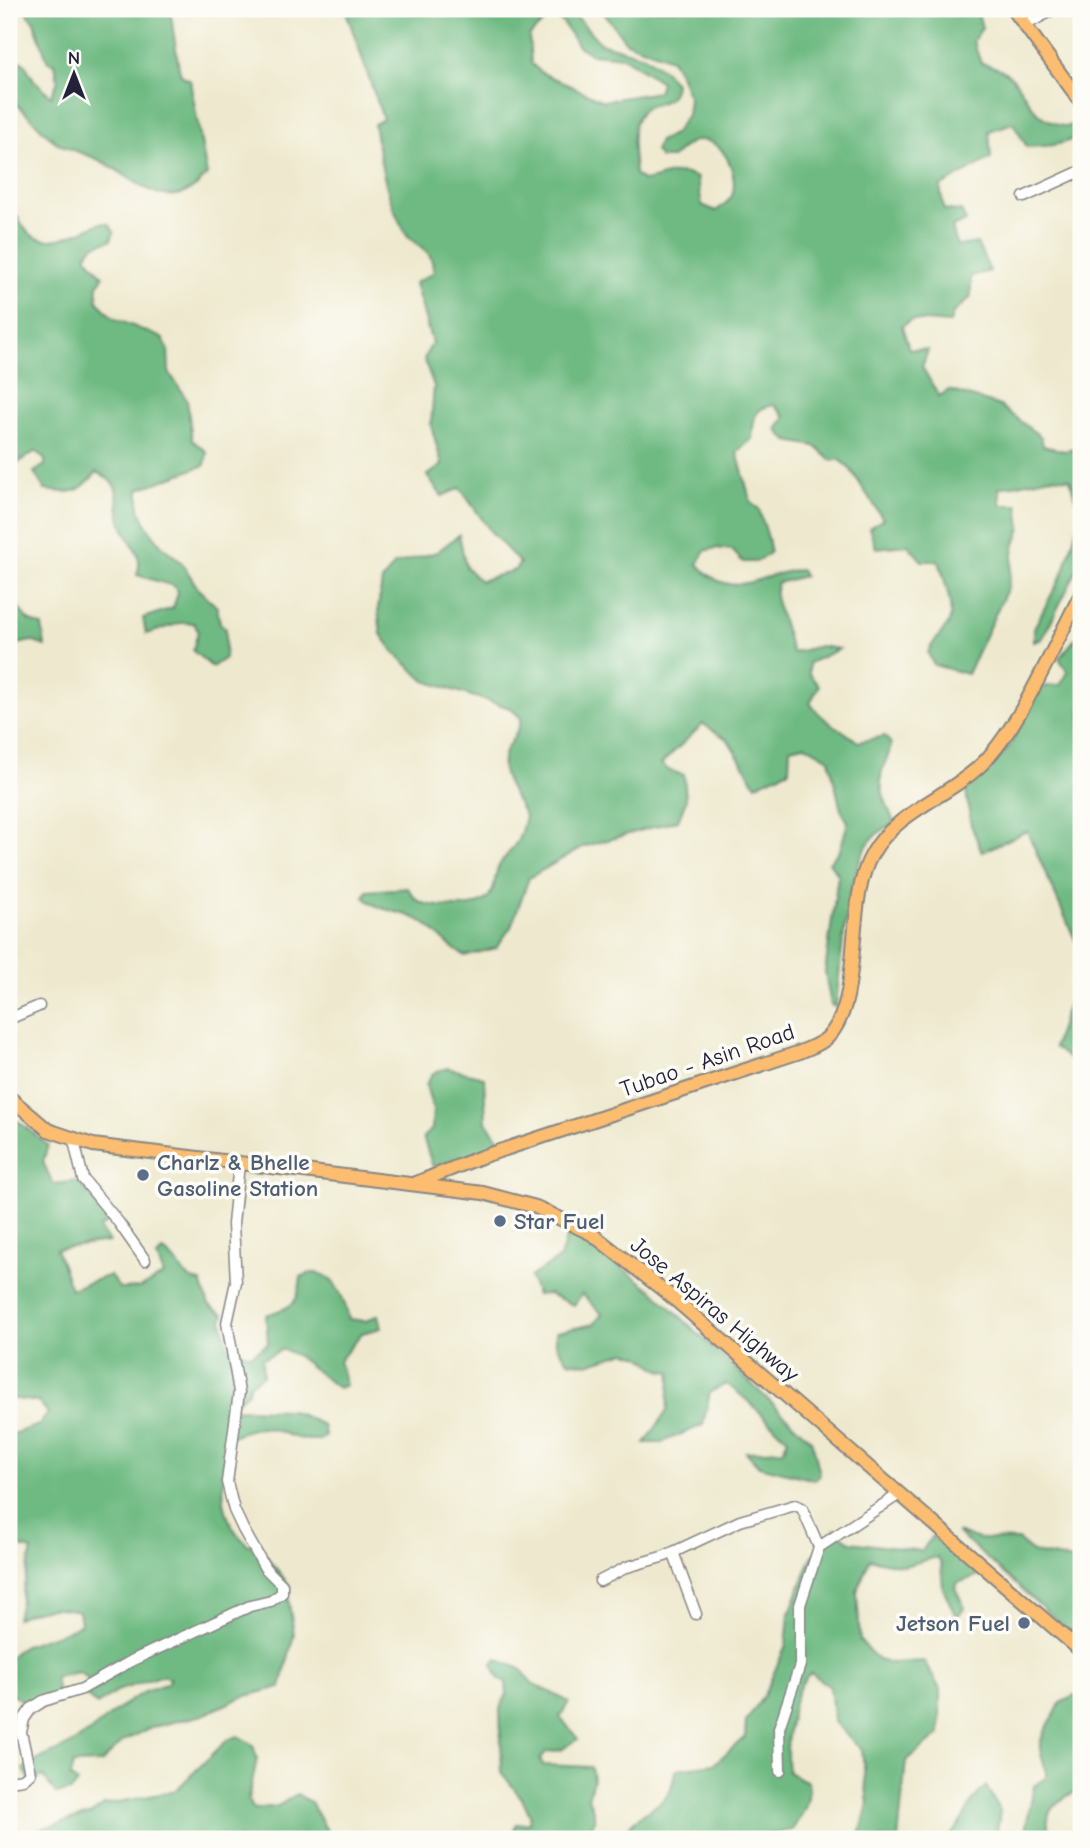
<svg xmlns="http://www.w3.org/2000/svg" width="1090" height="1848" viewBox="0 0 1090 1848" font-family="'Comic Neue',sans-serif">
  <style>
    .forest { fill: #6eba82; stroke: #486e5e; stroke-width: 2; fill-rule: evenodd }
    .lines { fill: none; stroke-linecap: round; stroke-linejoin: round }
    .minor-casing { stroke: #888684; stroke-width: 13 }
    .major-casing { stroke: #888684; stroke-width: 16 }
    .minor { stroke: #fff; stroke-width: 10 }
    .major { stroke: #fcbd6f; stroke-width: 12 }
    .service-dot { fill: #5c6f8a; stroke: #fdfcf7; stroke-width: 2.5 }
    .labels { text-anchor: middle; stroke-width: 7; stroke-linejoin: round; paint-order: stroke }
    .street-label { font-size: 23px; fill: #22223b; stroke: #fdfcf7 }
    .service-label { font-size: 23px; font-weight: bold; fill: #4e5e75; stroke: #fdfcf7; text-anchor: start }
  </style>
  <rect width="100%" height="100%" fill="#fdfcf7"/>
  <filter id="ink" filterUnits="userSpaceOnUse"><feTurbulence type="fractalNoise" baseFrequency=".0143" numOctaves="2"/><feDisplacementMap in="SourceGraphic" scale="14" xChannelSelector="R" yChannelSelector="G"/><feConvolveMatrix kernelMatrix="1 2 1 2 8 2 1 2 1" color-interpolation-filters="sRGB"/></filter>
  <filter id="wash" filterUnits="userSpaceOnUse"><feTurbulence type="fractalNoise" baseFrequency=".00686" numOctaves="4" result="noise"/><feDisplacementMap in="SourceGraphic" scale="28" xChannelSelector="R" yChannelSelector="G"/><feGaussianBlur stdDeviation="1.57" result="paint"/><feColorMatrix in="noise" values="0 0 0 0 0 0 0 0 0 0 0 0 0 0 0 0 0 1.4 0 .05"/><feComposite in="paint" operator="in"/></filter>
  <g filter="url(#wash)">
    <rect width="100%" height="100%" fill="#eee9ce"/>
    <path class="forest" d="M24,9H170L179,68L182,76L190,80L207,175C169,220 139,180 101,161C86,153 65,150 52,139C37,126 26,110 9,99L15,75L9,70V57L24,63L34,80L51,96L58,81L55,64L48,62L34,22Z
      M350,9H570L600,43L644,56L665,71L675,83C672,110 651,98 640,113C628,130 634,155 635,174L643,181C663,178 677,167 697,178L702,205L716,211C722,206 729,202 732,196C740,174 722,133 694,141C685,144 678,152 672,158H660L655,151L659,141L674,134L687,115L689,99L680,74L671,59L626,42L601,9H977L982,28L973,41L981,63C1036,74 1013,115 1067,127L1081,120V134C1065,146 1047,146 1027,147L1013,123L989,131L991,158L940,187L944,210L961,211L966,221L952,227L957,246L977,243L990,271L971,276V297L953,313L950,323L911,320L902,326L909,349L928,350L922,367L939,396L949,390L1000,406L1041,437L1043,446L1065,451L1081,447V514L1070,479L1051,477L999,488L1001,505H1018L1021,528L1014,547L1008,587L967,674L934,665L928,653C932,641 940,636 947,626C957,612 943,577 939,561H922L908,545L876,548L869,528L883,519L851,470L839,459L832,461L815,446L788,441L777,430L785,416L774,405C752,408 754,419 752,439L737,452L751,503L759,509C762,523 771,539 770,553L756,562H743L732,550L716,548L704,551L698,564C732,606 762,570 801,570L804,576L777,583L775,597L792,653L820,646L839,649L809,663V674L819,686L810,703C823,722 840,727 858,742L885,736L891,744C890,756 884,761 882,771C877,787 889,808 894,823C887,828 877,832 872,839C847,865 840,969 836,1007L831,1005L825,972L838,875L829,862L840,850L848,822L841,810L829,759L805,745L790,748L789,770L756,785L728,740L703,724L661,764L670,771L684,775L686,800L678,820L583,847L529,878L511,927L496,948L465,956C447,947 438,932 421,921C403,910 379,913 364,897L367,891L408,888C416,903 423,904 439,906C458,908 489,910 494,885C496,877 496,870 500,864C517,841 518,847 525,816C516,796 493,773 507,748C513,738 520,730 521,718L510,708L425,681L394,652L381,634L378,609L382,581L395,564L437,552L459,535L466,567L480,581L515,570L520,563L492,533L460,488L442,496L427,476L442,465L431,425L434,386L424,359L432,343L415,283L433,273C434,245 415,250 404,230C386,199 380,159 374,124L383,119L347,14ZM551,15L563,23L578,46L591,54L623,57L661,82L658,92L603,101L540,72L531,63L529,36Z
      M9,205C17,212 20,225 28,232C47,251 80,231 101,223L109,224L114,232L111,240L93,246L86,256L103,276L98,285L97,301L113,318L162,338L168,349L169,372L187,400L192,440L207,452L205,465L139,489V509L147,526L161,545L182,563L199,590L217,607L220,623L226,629L225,658L212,667L193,651L198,631L194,623H180L146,634L143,618L173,608L178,593L174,586L137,575C146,551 124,540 120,518C115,495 124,486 97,472C77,494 75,494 45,490L34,472L45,465V460L36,451L9,469Z
      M1081,515V562L1042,639L1034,642V628L1064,571Z
      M9,596L28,620L42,626L45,646L31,641L9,646Z
      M1081,632V953L1027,831L982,852L971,825L965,785L1008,749L1040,687L1060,685L1068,672L1059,658Z
      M1081,964V1075L1073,1062L1054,1047Z
      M447,1068L484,1077L486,1122L503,1145L433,1167L423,1137L432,1129L433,1110L426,1085L433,1073Z
      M9,1114L48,1145L43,1162L53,1184L78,1181L110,1221L99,1228L109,1242L56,1249L71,1289L110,1275L120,1289L140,1288L164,1275L157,1257L163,1251C179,1259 181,1280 201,1282L209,1305L224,1315L222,1321L228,1348L251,1355L268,1343L266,1315C293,1306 298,1306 301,1277C331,1261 344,1297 349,1319L366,1321L378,1315L381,1328L362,1333L339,1361L346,1385L338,1388L296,1355L283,1349L262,1359L263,1375L249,1384L248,1392L233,1404L234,1409L290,1410L323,1425L325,1435L320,1440C276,1442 278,1413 226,1439C224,1478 214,1516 248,1545L257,1544L290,1586L288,1597L294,1634L281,1687L242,1697L203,1715L153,1727L123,1741L101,1763L73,1764L70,1777L78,1783L71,1791L56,1794L43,1776L31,1781L23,1769C38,1757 55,1753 71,1744C105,1725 129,1692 167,1684L170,1678L163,1675L117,1691L97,1705L86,1695L87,1678L79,1672L55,1677L59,1701L39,1710L9,1693V1658C27,1637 58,1639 81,1624L79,1611C56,1605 38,1608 17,1618L32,1550L9,1544V1435L39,1425L48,1413L39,1402L9,1398Z
      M569,1229L652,1290L812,1441L820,1474L815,1480L759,1466L746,1452L783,1450L788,1439C766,1421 750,1399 726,1384L710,1392L703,1425L660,1443H645L667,1411L671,1372L660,1370L640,1356L626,1352L587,1364L568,1361L556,1345V1332L594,1324L602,1314L582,1294L574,1305L549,1294L537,1295L530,1277L560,1258Z
      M835,1529L850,1542L922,1551L932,1536L980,1575L957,1583L955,1588L965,1608L956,1617L943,1588L941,1564L937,1557L904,1566L870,1559L857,1591L860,1641L878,1660L891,1663L924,1661L940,1689V1734L906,1761L898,1839H859L868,1804L862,1750L834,1722L830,1687L811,1673C790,1688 785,1747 788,1772L808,1782C811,1803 803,1813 792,1830L744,1839H622C631,1817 647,1814 663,1800C673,1791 672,1780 677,1769L714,1764L745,1737L746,1721L764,1695L786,1646L789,1615L812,1557Z
      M957,1532L979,1539L1018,1540L1034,1553L1078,1561L1081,1564V1595L1075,1624L1081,1628V1642Z
      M497,1659L521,1669L532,1683L569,1702L560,1717L578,1739L561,1750L546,1752L540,1760L543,1765L591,1767L593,1779L588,1798C598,1816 597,1831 576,1839H512L516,1824L529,1823L530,1815L522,1799L502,1773L500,1709L507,1694L506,1682L499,1679L492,1664Z
      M1074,1696L1081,1699V1789C1057,1800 1039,1811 1052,1839H1027L1025,1831L1034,1786L1046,1778C1047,1764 1039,1756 1040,1744C1041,1734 1056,1715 1060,1703Z
      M238,1736L253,1745L257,1759L248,1800L254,1809L278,1806L297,1794L311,1803L332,1839H25L37,1830L91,1814L104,1805L175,1791L227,1740Z
      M986,1786L1000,1810L996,1839H946C965,1824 967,1802 986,1786Z"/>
  </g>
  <g filter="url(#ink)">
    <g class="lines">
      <defs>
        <path id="minor" d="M1025,25L1054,9
          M1024,197L1081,171
          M9,1019L39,1006
          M74,1141L83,1179L119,1223L145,1260
          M819,1547L898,1495
          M673,1552L696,1614
          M600,1581L627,1567L665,1556L740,1521L795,1505L802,1508L819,1547L800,1605V1665L779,1728L780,1771
          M9,1781L23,1779L30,1773L21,1732L24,1719L31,1709L43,1701L82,1689L133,1660L250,1606L271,1601L282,1593V1585L265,1568L243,1529L234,1510L227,1482L239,1392L227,1323L236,1282L233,1224L239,1164"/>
        <path id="major" d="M1013,9L1081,102
          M9,1097L48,1130L93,1145L483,1193L536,1207L592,1234L672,1297L1081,1651
          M416,1183L481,1157L800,1052C809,1048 820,1045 828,1037C864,1001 844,903 872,854C895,812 950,796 983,763C1021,725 1055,643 1081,594"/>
      </defs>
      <use href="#minor" class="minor-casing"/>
      <use href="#major" class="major-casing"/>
      <use href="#minor" class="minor"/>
      <use href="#major" class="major"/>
    </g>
  </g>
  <g class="service-dot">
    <circle cx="143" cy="1175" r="7"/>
    <circle cx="500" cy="1221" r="7"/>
    <circle cx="1024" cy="1623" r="7"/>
  </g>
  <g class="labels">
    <g class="street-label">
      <text transform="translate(707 1060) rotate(-19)" y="8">Tubao - Asin Road</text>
      <text transform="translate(715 1309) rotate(40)" y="8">Jose Aspiras Highway</text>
    </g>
    <g class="service-label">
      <text x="157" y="1170">Charlz &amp; Bhelle<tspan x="157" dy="26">Gasoline Station</tspan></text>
      <text x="514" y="1229">Star Fuel</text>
      <text x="1010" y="1631" text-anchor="end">Jetson Fuel</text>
    </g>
  </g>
  <rect width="1090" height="1848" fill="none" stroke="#fdfcf7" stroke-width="35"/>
  <g transform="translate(74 74)" stroke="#fdfcf7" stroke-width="5" paint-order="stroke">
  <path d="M0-5L12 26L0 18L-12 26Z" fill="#22223b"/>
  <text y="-10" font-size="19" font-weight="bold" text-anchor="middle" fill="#22223b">N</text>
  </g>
</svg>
